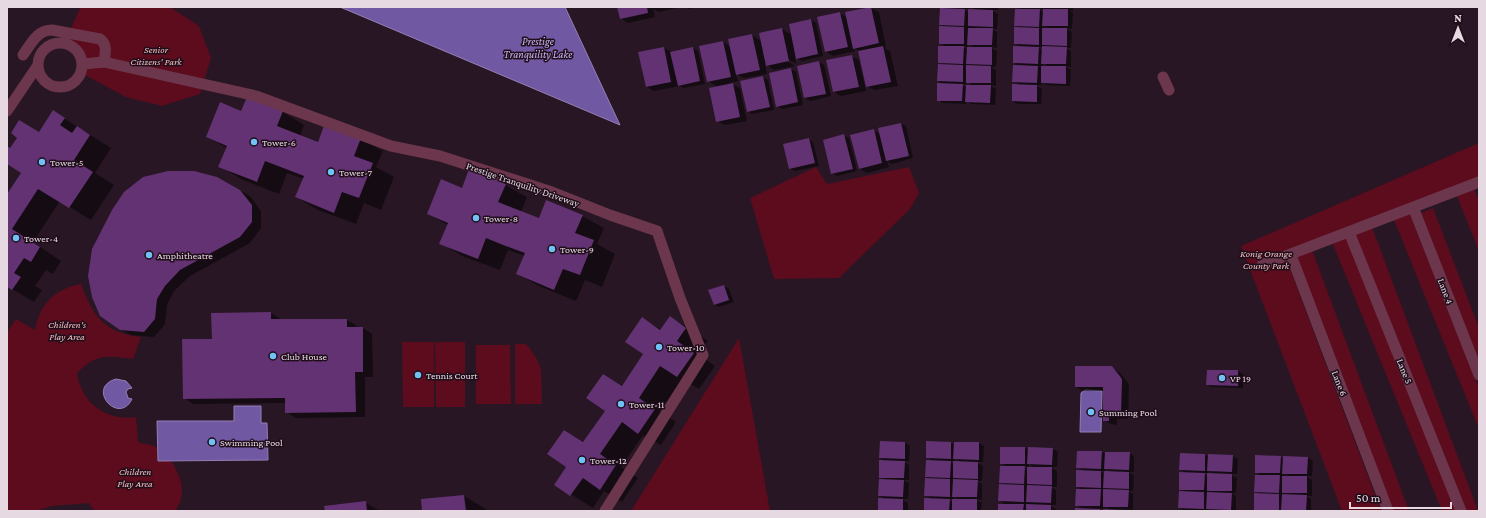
<svg xmlns="http://www.w3.org/2000/svg" width="1486" height="518" viewBox="0 0 1486 518" font-family="'Crimson Pro',serif">
  <style>
    .green { fill: #5c0c1c }
    .water { fill: #7158a2; stroke: #947fb5 }
    .shadow { fill: #0007; fill-rule: evenodd }
    .building { fill: #623272 }
    .lines { fill: none; stroke-linecap: round; stroke-linejoin: round }
    .minor { stroke: #6c374c; stroke-width: 11 }
    .poi-dot { fill: #72c1f5; stroke: #1f0d1a; stroke-width: 1.5 }
    .labels { text-anchor: middle; stroke-width: 3; stroke-linejoin: round; paint-order: stroke }
    .park-label { font-size: 10px; font-style: italic; fill: #f2bfc1; stroke: #1f0d1a }
    .poi-label { font-size: 10px; fill: #e6d9e2; stroke: #1f0d1a; text-anchor: start }
    .street-label { font-size: 10px; fill: #e6d9e2; stroke: #1f0d1a }
    .water-label { font-size: 11px; font-style: italic; fill: #cab8f6; stroke: #1f0d1a }
  </style>
  <rect width="100%" height="100%" fill="#281624"/>
  <path class="green" d="M83,7H170L199,26L211,58L200,94L162,106L126,97L83,74L66,40L80,8Z
    M1479,143V183L1284,253L1381,511H1342L1241,246Z
    M816,167L827,184L909,167L919,193L910,209L839,278L774,279L750,198Z
    M1474,189L1479,201V251L1457,196Z
    M1433,208L1479,328V368L1421,213Z
    M1408,210L1479,388V429L1392,215Z
    M1372,227L1478,511H1465L1350,235Z
    M1346,236L1457,511H1442L1332,242Z
    M1312,250L1409,511H1391L1293,258Z
    M81,284C93,316 104,333 141,337L133,359C106,356 97,353 77,373C82,404 106,421 136,417L138,442C143,444 149,444 154,446C171,454 186,480 181,499C180,503 177,507 176,511H94L89,503L52,506L36,511H7V332L16,319L35,330C40,303 55,289 81,284Z
    M739,338L770,511H631Z
    M402,342H434V407H403Z
    M435,342H465V407H436Z
    M515,344H525L528,346L537,359L541,369L542,404H515Z
    M476,345H510L511,404H476Z"/>
  <path class="water" d="M340,7H565L620,125Z
    M116,379L126,381L132,388L128,389L126,392L128,398L132,399C119,426 85,388 116,379Z
    M1085,390L1102,391L1101,432H1080L1081,393Z
    M234,406H261V423H267L268,460L158,461L157,421H234Z"/>
  <path class="shadow" d="M618,7H681L659,12L653,9L655,17L628,23L620,18Z
    M686,7H697L689,9Z
    M944,7H970V10H976L970,7H998V10H991L998,14L997,29H992L997,32V48L990,47L997,51L996,67H991L996,70V86L989,85L996,89L995,105L971,104L967,101L966,104L943,103L938,100L945,85L938,81L944,65L939,62L946,47L940,43L945,27L940,25L947,9ZM963,9H969V12ZM968,44L975,48H968ZM962,46L968,47V50ZM967,82L974,86H967ZM960,84H967V88Z
    M1017,7H1073V11L1068,10L1073,13L1072,29L1065,28L1072,32L1071,48H1066L1071,51V67L1064,66L1071,70L1070,86L1046,85L1042,83V85H1035L1042,89L1041,104H1017L1013,101L1020,85L1013,81L1019,66L1014,63L1021,47L1015,44L1020,28L1015,25L1022,10ZM1038,9L1044,10V13ZM1044,26L1050,29H1044ZM1036,47H1043V50ZM1043,63L1049,67H1043Z
    M871,8L879,12L886,47L884,48L890,51L898,86L874,90L867,86L859,51L854,48L855,51L833,56L826,52L840,13L847,18Z
    M811,20L816,23L823,56L802,61L795,57L796,64L786,58L785,60L795,66L774,70L765,64L767,74L744,78L736,74L738,81L730,83L740,88L747,121L725,125L717,121L718,87L708,81L723,42L731,47L752,35L761,41L782,29L792,35Z
    M664,48L672,52L693,48L698,51L705,84L684,88L679,86L654,91L647,87Z
    M851,56L859,60L866,91L841,96L834,92Z
    M819,62L824,65L831,96L810,101L805,98Z
    M791,69L796,72L803,105L782,109L777,106Z
    M763,77L768,80L774,110L752,114L748,112Z
    M248,98L283,112L304,125L300,136L318,143L361,139L383,151L376,167L394,177L381,210L364,203L356,224L318,210L296,197L304,179L287,173L279,194L241,179L220,166L227,148L207,137L242,112Z
    M54,112L111,148L95,173L114,185L91,220L60,201L33,242L61,261L53,274L46,270L35,286L42,290L34,302L7,286V196L22,173L7,163V147L11,149L40,133Z
    M901,124L906,126L913,158L892,164L887,161L889,167L867,173L860,169L873,130L880,134Z
    M844,136L849,138L857,171L837,176L832,173Z
    M809,139L813,142L819,166L795,171L790,169Z
    M217,178L250,196L261,211V228L250,243L190,276L174,291L167,305L165,324L154,337L131,335L120,329Z
    M505,185L527,197L521,212L539,220L582,216L604,228L597,244L615,254L602,287L585,280L576,301L539,286L518,274L525,256L508,250L500,270L462,256L441,243L448,225L428,214L463,189Z
    M724,286L729,289L734,302L719,307L714,305Z
    M271,313L281,319V320H347L356,325L357,328H363L372,334L373,377H365V417L296,418L286,412V403L193,404L184,398L213,340L212,314Z
    M642,318L662,330L670,318L692,330L708,341L698,354L715,366L699,389L682,379L660,411L676,422L661,445L643,435L621,467L638,478L622,502L604,491L593,508L555,484L567,467L565,431L584,442L606,410L603,375L623,386L645,354Z
    M1111,367L1119,372L1129,384L1128,419H1117V425L1111,424L1104,420V391H1083L1076,387Z
    M1238,371L1243,374V388L1211,387L1207,385Z
    M927,442L951,443L955,445L979,443L984,446L983,462H976L983,466L982,481H977L982,484V500L975,499L982,503L981,511H925L932,499L925,495L932,480L926,477L933,461L927,457ZM955,459L961,462H955ZM949,461H954V464ZM954,497L960,500H954ZM948,499H953V502Z
    M905,443L910,446L909,461H903L909,465V480H903L909,483L908,499H901L908,503V511H879L886,499L879,496L885,480L880,477L887,462L880,458Z
    M1001,448H1025L1029,450L1053,449L1058,452L1057,467H1050L1057,471V487H1051L1056,490V505H1049L1056,509V511H999L1006,505L1000,501L1005,485L1000,482L1007,467L1001,463ZM1029,464L1035,468H1029ZM1023,466L1028,467V470L1027,469Z
    M1102,452L1105,454L1129,453L1134,456V472H1127L1134,475L1133,491H1128L1133,494V510L1126,509L1129,511H1104V509L1098,508L1102,511H1076L1083,509L1076,505L1082,490L1077,487L1084,471L1078,467ZM1106,469L1112,472H1106ZM1100,471H1105V474ZM1105,507L1111,510H1105Z
    M1181,454L1205,455L1209,457L1233,456L1238,459L1237,474H1230L1237,478L1236,493H1231L1236,496V511H1211L1208,509V511H1185L1179,508L1185,492L1180,489L1187,474L1181,470ZM1209,471L1215,475L1209,474ZM1203,473H1208V476Z
    M1280,457L1284,459L1308,458L1313,461L1312,476H1305L1312,480V496H1306L1311,499V511H1257L1255,510L1261,494L1255,491L1262,476L1256,472ZM1285,474L1290,477H1284Z
    M464,496L486,509V511H423L422,500Z
    M366,503L380,511H326Z"/>
  <path class="building" d="M617,7H647L648,13L620,19Z
    M871,7L879,43L853,49L845,12Z
    M940,8L965,9L964,26L939,25Z
    M968,9L993,10V27L968,26Z
    M1015,9H1040L1039,27L1014,26Z
    M1043,9H1068V26H1042Z
    M840,12L848,47L825,52L817,17Z
    M811,19L818,54L796,59L789,24Z
    M939,26L964,27V44H939Z
    M1014,27L1039,28V45L1014,44Z
    M782,28L789,61L766,66L759,33Z
    M968,28H993L992,45H967Z
    M1042,28H1067V46L1042,45Z
    M752,34L760,70L736,75L728,39Z
    M723,41L731,77L707,82L699,46Z
    M883,46L891,82L866,87L858,51Z
    M938,46H964L963,64L938,63Z
    M1013,46L1039,47L1038,64L1013,63Z
    M1042,46L1067,47L1066,64H1041Z
    M664,47L671,82L646,87L638,52Z
    M693,47L700,81L678,86L670,52Z
    M967,47H992V65L966,64Z
    M852,55L859,87L833,92L826,60Z
    M819,61L826,94L804,98L797,66Z
    M938,64L963,65V82L937,81Z
    M966,65L991,66V83H966Z
    M1013,65L1038,66L1037,83L1012,82Z
    M1041,66H1066V84L1041,83Z
    M791,68L798,102L776,107L769,73Z
    M763,76L770,107L747,112L740,81Z
    M733,83L740,117L716,122L709,88Z
    M937,83L963,84L962,101H937Z
    M1012,84L1037,85V102L1012,101Z
    M966,85H991L990,103L965,102Z
    M247,97L283,111L277,126L318,142L325,123L361,138L354,156L373,163L359,198L342,192L334,213L295,197L304,176L265,161L257,182L218,167L227,146L206,137L220,102L241,111Z
    M53,110L65,118L60,125L72,133L77,126L90,135L74,160L93,172L69,208L38,189L12,229L40,247L31,262L24,258L14,273L21,277L12,290L7,287V194L21,173L7,164V146L10,148L17,138L11,133L19,120L39,132Z
    M901,123L909,156L886,161L878,128Z
    M874,129L882,163L859,169L850,135Z
    M844,134L853,169L831,174L823,140Z
    M809,138L815,163L789,169L783,144Z
    M469,169L506,184L498,202L539,218L546,200L583,215L575,233L594,240L580,275L563,269L554,290L516,274L525,253L503,245L486,238L478,259L439,244L448,223L427,214L441,179L462,188Z
    M168,171H194L217,177L240,190L252,205V222L240,237L180,270L165,286L157,299L155,319L144,332L120,330L100,316L92,297L88,276L92,249L112,210L124,192L143,177Z
    M724,285L729,300L714,305L708,290Z
    M271,312V319H347V327H363V372H355L356,412L285,413V398L183,399L182,339H212L211,313Z
    M670,316L686,328L677,341L694,353L677,377L660,366L639,398L655,409L638,434L622,422L600,454L616,465L600,490L583,478L570,496L554,485L566,467L547,454L564,430L583,442L605,411L586,398L603,374L622,386L643,354L625,342L642,317L660,330Z
    M1075,366H1112L1122,379L1121,415H1109V421H1103V387H1075Z
    M1207,370H1238V386L1206,385Z
    M880,441L905,442V459L879,458Z
    M926,441L951,442V459L926,458Z
    M954,442H979V460L953,459Z
    M1000,447H1025V464H1000Z
    M1028,447L1053,448L1052,465L1027,464Z
    M1077,451H1102L1101,469L1076,468Z
    M1105,452H1130L1129,470L1104,469Z
    M1180,453L1205,454V471L1179,470Z
    M1208,454L1233,455L1232,472L1207,471Z
    M1255,455L1281,456L1280,473H1255Z
    M1283,456L1308,457L1307,474H1282Z
    M879,460L905,461L904,478H879Z
    M926,460L951,461L950,478L925,477Z
    M953,461L978,462V479L953,478Z
    M1000,466H1025L1024,484L999,483Z
    M1027,467H1052V485L1027,484Z
    M1076,470L1101,471V488L1076,487Z
    M1104,471L1129,472V489L1103,488Z
    M1179,472L1205,473L1204,490H1179Z
    M1207,473L1232,474V491H1207Z
    M1255,475H1280L1279,493L1254,492Z
    M1282,476H1307V493H1282Z
    M925,478L950,479V497L924,496Z
    M879,479L904,480L903,497L878,496Z
    M953,479L978,480L977,497H952Z
    M999,484L1024,485V502L998,501Z
    M1027,485L1052,486L1051,503L1026,502Z
    M1076,489H1101L1100,506H1075Z
    M1103,489L1129,490L1128,507H1103Z
    M1179,491L1204,492V509L1178,508Z
    M1207,492L1232,493L1231,510L1206,509Z
    M1254,493L1279,494V511L1254,510Z
    M1282,494L1307,495L1306,511H1281Z
    M464,495L466,511H422L421,499Z
    M878,498L903,499V511H878Z
    M924,498L950,499L949,511H924Z
    M952,499H977V511H952Z
    M366,501L367,511H325L324,506Z
    M998,504H1024L1023,511H998Z
    M1026,504L1051,505V511H1026Z
    M1075,508L1100,509V511H1075Z
    M1103,509L1128,510V511H1103Z"/>
  <g class="lines">
    <path class="minor" d="M38 65a22 22 0 1 1 44 0a22 22 0 1 1-44 0Z
      M23,55C31,44 37,30 52,30L100,39C108,45 105,53 104,62
      M83,64L104,62L256,96L391,146L440,156L552,192L610,215L657,231L680,298L703,355L605,511
      M1163,77L1169,90
      M7,111L38,65
      M1413,207L1479,375
      M1349,232L1461,511
      M1291,255L1388,511
      M1262,265L1479,182"/>
  </g>
  <g class="poi-dot">
    <circle cx="254" cy="142" r="4"/>
    <circle cx="42" cy="162" r="4"/>
    <circle cx="331" cy="172" r="4"/>
    <circle cx="476" cy="218" r="4"/>
    <circle cx="16" cy="238" r="4"/>
    <circle cx="552" cy="249" r="4"/>
    <circle cx="149" cy="255" r="4"/>
    <circle cx="659" cy="347" r="4"/>
    <circle cx="273" cy="356" r="4"/>
    <circle cx="418" cy="375" r="4"/>
    <circle cx="1222" cy="378" r="4"/>
    <circle cx="621" cy="404" r="4"/>
    <circle cx="1091" cy="412" r="4"/>
    <circle cx="212" cy="442" r="4"/>
    <circle cx="582" cy="460" r="4"/>
  </g>
  <g class="labels">
    <g class="park-label">
      <text x="156" y="53">Senior<tspan x="156" dy="12">Citizens' Park</tspan></text>
      <text x="1266" y="257">Konig Orange<tspan x="1266" dy="12">County Park</tspan></text>
      <text x="67" y="328">Children's<tspan x="67" dy="12">Play Area</tspan></text>
      <text x="135" y="475">Children<tspan x="135" dy="12">Play Area</tspan></text>
    </g>
    <g class="poi-label">
      <text x="262" y="146">Tower-6</text>
      <text x="50" y="166">Tower-5</text>
      <text x="339" y="176">Tower-7</text>
      <text x="484" y="222">Tower-8</text>
      <text x="24" y="242">Tower-4</text>
      <text x="560" y="253">Tower-9</text>
      <text x="157" y="259">Amphitheatre</text>
      <text x="667" y="351">Tower-10</text>
      <text x="281" y="360">Club House</text>
      <text x="426" y="379">Tennis Court</text>
      <text x="1230" y="382">VP 19</text>
      <text x="629" y="408">Tower-11</text>
      <text x="1099" y="416">Summing Pool</text>
      <text x="220" y="446">Swimming Pool</text>
      <text x="590" y="464">Tower-12</text>
    </g>
    <g class="street-label">
      <text transform="translate(523 184) rotate(19)" y="4">Prestige Tranquility Driveway</text>
      <text transform="translate(1446 291) rotate(69)" y="4">Lane 4</text>
      <text transform="translate(1405 371) rotate(68)" y="4">Lane 5</text>
      <text transform="translate(1340 383) rotate(69)" y="4">Lane 6</text>
    </g>
    <g class="water-label">
      <text x="538" y="45">Prestige<tspan x="538" dy="13">Tranquility Lake</tspan></text>
    </g>
  </g>
  <rect width="1486" height="518" fill="none" stroke="#e6d9e2" stroke-width="16"/>
  <g transform="translate(1458 28)" stroke="#1f0d1a" stroke-width="3" paint-order="stroke">
  <path d="M0-3L7 15L0 10L-7 15Z" fill="#e6d9e2"/>
  <text y="-6" font-size="11" font-weight="bold" text-anchor="middle" fill="#e6d9e2">N</text>
  </g>
  <path d="M1350 502v6h101v-6" fill="none" stroke="#e6d9e2" stroke-width="2"/>
  <text x="1356" y="502" font-size="12" fill="#e6d9e2" stroke="#1f0d1a" stroke-width="3" paint-order="stroke">50 m</text>
</svg>
